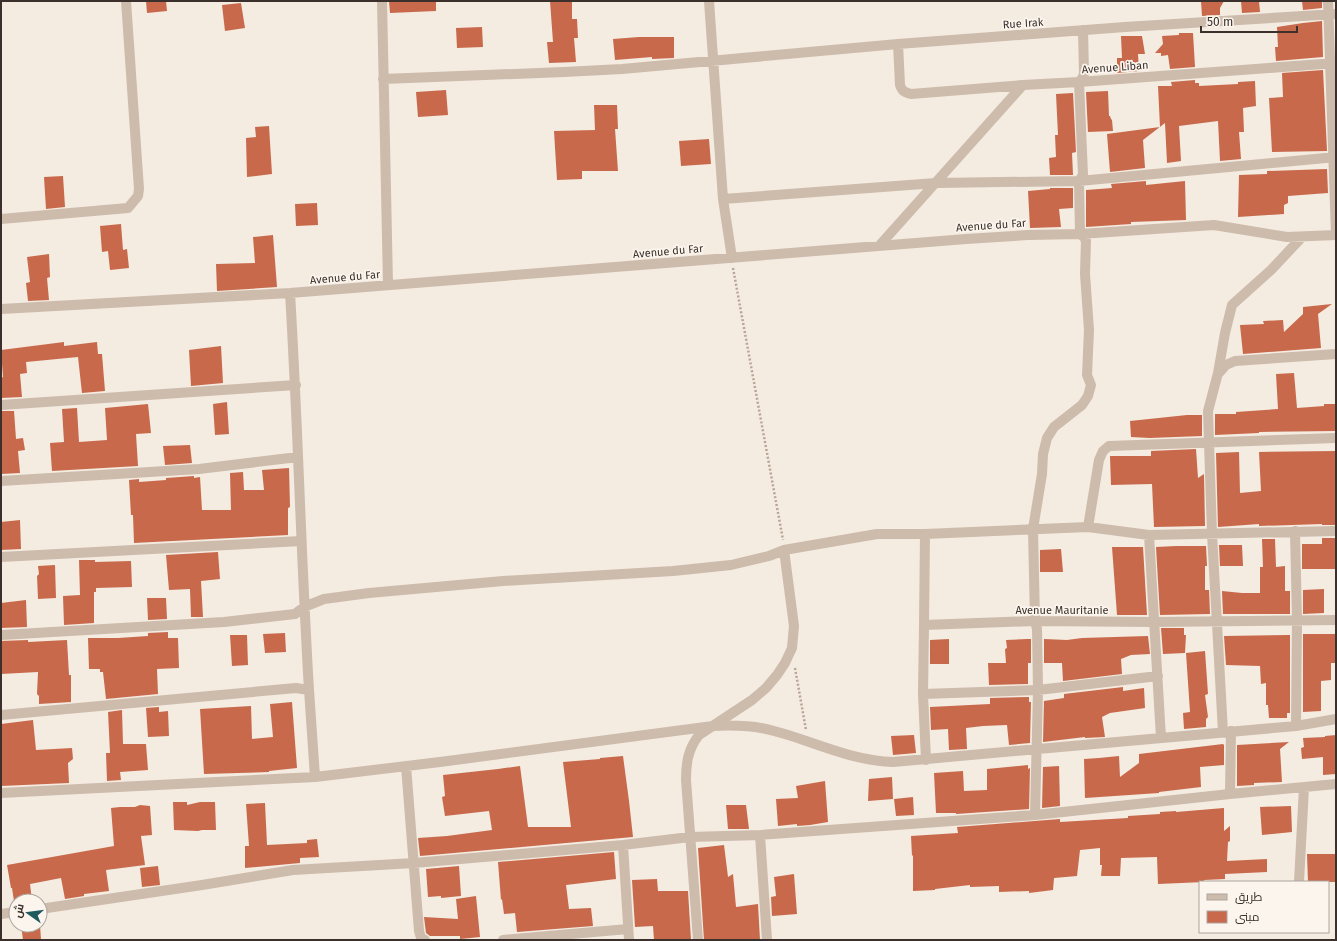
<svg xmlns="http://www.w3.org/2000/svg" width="1337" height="941" viewBox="0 0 1337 941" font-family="'Fira Sans',Cairo,sans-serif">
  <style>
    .building { fill: #c8694b }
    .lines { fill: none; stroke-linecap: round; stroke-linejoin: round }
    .path { stroke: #b9a596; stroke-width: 2.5; stroke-dasharray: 2 2; stroke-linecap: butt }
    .minor { stroke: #cdbbac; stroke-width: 10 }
    .labels { text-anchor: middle; stroke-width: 3.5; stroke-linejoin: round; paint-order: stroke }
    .street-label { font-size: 11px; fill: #3b302b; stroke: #fbf5ee }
  </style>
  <rect width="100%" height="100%" fill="#f4ebe1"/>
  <path class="building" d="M146,1H166L167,11L147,13Z
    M389,1H436V11L390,13Z
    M550,1H572V19H577L578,38H574L576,62L549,63L547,42H553Z
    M1201,1H1224L1220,8V15L1202,16Z
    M1241,1H1259L1260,12L1242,13Z
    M1302,1H1322V8L1303,10Z
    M241,3L245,28L225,31L222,5Z
    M1322,21L1323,57L1276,61L1275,47H1278L1277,27L1303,23Z
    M482,27L483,47L457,48L456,28Z
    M1179,33H1193L1195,67L1170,69L1168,55L1161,56V53H1155L1163,44L1162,36L1179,35Z
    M1121,36H1142L1145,54H1138L1139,71L1117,73V58H1122Z
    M639,37H674V58L652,59V57L615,60L613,39Z
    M1323,70L1327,151L1272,152L1269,98L1283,97L1282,73Z
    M1195,80V83H1199V86L1238,84V82L1255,81L1256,106L1243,108L1244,132H1239L1241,159L1220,161L1218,121L1179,126L1181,161L1167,163L1165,123L1143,140L1145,168L1110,172L1107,134L1160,127L1158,86H1172L1171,82Z
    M446,90L448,115L418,117L416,92Z
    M1108,91L1109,116H1110L1111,119L1112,120L1113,131L1088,132L1086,92Z
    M1073,93L1076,152L1072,153L1073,175H1050L1049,158L1056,157L1055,135H1058L1056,94Z
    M594,105H617L618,129H615L618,171H582V179L557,180L554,131L595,130Z
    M269,126L272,174L247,177L246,138L256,137L255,127Z
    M709,139L711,164L681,166L679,141Z
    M1327,169L1328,193L1288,196V203L1284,205V214L1238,217L1239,175L1267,174V171Z
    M63,176L65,207L46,209L44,177Z
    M1146,181V185L1185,181L1186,220L1131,222V224L1086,227V190L1112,188L1111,184Z
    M1050,188H1073V208L1059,209L1061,227L1030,228L1028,191L1050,189Z
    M317,203L318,225L296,226L295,204Z
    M121,224L123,250L127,249L129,268L110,270L108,251L102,252L100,226Z
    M273,235L277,287L217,291L216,264L255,263L253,237Z
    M49,254L50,277L47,278L49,300L28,301L26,283L30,282L27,257Z
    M1332,304L1318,314L1321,348L1243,354L1240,325L1264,324L1263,321L1283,320L1284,332L1303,314V307Z
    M64,342V346L97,342L98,354H102L105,391L82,393L78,357L26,362L27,373L20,374L22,397L1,398V378L3,377L1,350Z
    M221,346L223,383L191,386L189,350Z
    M1294,373L1297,408L1324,406V404H1336V431L1259,432V433L1215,435V414H1236V412L1278,409L1276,374Z
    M227,402L229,434L215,435L213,404Z
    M148,404L151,433L136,434L138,466L52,471L50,443L64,442L62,409L77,408L79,442L107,440L105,408Z
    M1,411H14L16,439L23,438L25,450L18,451L20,473L1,474Z
    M1187,415H1202V436L1150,438L1131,437L1130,421Z
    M190,445L192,463L165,465L163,446Z
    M1196,449L1198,478L1204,474L1205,526L1154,527L1152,484L1111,485L1110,456H1151V451Z
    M1336,451V525H1322V524L1259,526V524L1218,527L1216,453L1239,452L1240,493L1261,491L1259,452Z
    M289,468L290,507L288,508V535L134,543L133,515H131L129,480L139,479V482L166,480V478L194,476V478L200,477L202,510H231L230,473L243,472L244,490H264L262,470Z
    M20,520L21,549L1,550V522Z
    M1322,538H1336V569H1302V544H1322Z
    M1262,539H1275L1276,567L1285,566V591H1290V614H1223L1222,591L1242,593H1260V567H1263Z
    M1219,545H1242L1243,566H1220Z
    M1176,546H1206L1207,566H1205V590H1209L1210,614L1160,615L1156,547Z
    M1112,547H1143L1147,615H1117Z
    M1061,549L1063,572H1040V550Z
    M218,552L220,579L201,581L203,617H191L190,589L169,590L166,555Z
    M79,560H95V562L131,561L132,587L96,588V592H94V623L64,625L63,596L80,595Z
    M55,565L56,598L38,599L37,576L39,574L38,566Z
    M1324,589V613L1303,614V590Z
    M147,598H166L167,619L148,620Z
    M26,600L27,627L1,628V603Z
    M1161,628H1184V635H1186L1185,653L1163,654Z
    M168,632V638H178L179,668L157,669L158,694L106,699L103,672H100V669H89L88,638H118L148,636V633Z
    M285,633L286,652L265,653L263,634Z
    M1303,634H1336V663H1331V680L1321,681V711L1303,712Z
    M230,635H247L248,665L232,666Z
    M1290,635V713H1287V718H1269L1268,705H1266V683L1261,684L1260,666L1226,665L1224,636Z
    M1148,636L1150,654L1131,655L1121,659L1122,674L1063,681L1062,663H1044V639L1067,640L1082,638Z
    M949,639V664H930V640Z
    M1027,639H1031V663H1028V684L989,685L988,663H1006L1005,649L1007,648L1006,640Z
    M28,640V642L67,640L69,675H71V702L39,704V696L37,694L38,672L1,674V641Z
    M1205,651L1208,694L1205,695L1208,717L1206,719V727L1184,729L1183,713L1190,712L1186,653Z
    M1123,687V691L1144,688L1145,708L1110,713L1102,717L1105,737L1085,738V737L1043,742L1044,701L1064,698V694Z
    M1029,697V702H1031L1030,743L1009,745L1007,725L983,726L966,728L967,749L949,750L948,729L931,730L930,707L990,704V698Z
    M292,702L297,768L269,771V772L204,774L200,709L251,706L252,739L273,737L270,704Z
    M159,707V712L168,711L169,736L148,737L146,708Z
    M122,710L123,744H146L148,770L120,772L121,780L107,781L106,753H110L108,712Z
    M33,720L36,750L72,748L73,759L68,763L69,783L1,786V724Z
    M914,735L916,753L893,755L891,736Z
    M1336,735V774L1323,775V757L1302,759L1301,748L1304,747L1303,738L1325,737V736Z
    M1289,742L1280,749L1282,782L1254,783V785L1237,786V745Z
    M1223,744L1224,745V765L1200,767L1201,787L1159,792V793L1085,798L1084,759L1099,758L1119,756L1120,777L1139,763V754Z
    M623,756L629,801L633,837L420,856L418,838L447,836L492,830L489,811L445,816L442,797L445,796L443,775L498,769L520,766L528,827H571L563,762L600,759V758Z
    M1028,765V769L1030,768L1029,809L956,814V813H936L934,773L963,771L964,791L987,790V769Z
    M1059,766L1060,806L1042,808L1043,767Z
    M892,777L893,799L868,801L869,779Z
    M825,781L828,822L810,825L797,826V824L778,826L776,799L798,798L796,786Z
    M913,797L914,815L896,816L894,799Z
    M173,802H187V805L200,802H215L216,830H202L198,831L174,830Z
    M265,803L267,845L307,843V840L317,839L319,857L300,858V863L245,868V846H249L246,804Z
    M140,805L150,806L152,835L141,836L145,865L106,870L109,891L84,894V896L65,899L61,878L30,884L32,901H14L12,888H11L7,865L114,846L111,808L120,807H135Z
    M726,805H746L749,829H728Z
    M1291,806L1292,832L1262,835L1260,807Z
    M1224,808V831L1230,826V841L1228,842L1227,861L1267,859V872L1225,874V879L1204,880V882L1158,884L1157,857L1121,858L1120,876H1101L1102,865H1100V848L1080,850L1077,876L1054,878L1053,890L1029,893V891L999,892V886L970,887V885L935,889V890L913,891V855L912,856L911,836L958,833L957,827L1060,819V822L1128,818V816L1160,814V812L1176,811V812Z
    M724,845L728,877L733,874L736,907L758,904L760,940H704L698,848Z
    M614,852L616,879L566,885L569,909L591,908L593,926L517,932L515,913L504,914L502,899L501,900L498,862Z
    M1307,854H1336V882H1308Z
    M158,866L160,885L142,887L140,868Z
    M459,866L461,896L441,898V896L428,897L426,869Z
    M794,874L797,914L772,916L771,897L776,896L774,877Z
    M657,879L658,891H688L691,940H654L653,926L635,927L632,880Z
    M476,896L480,937L460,939V936H430L426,933L424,917L458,919L456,899Z
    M21,925H40L41,940H23Z"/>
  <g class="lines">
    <path class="path" d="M733,268L783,540
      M795,668L806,730"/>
    <path class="minor" d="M382,1L388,285
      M709,1L723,199L732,258
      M898,44L900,85C902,91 904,92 911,94L1023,85L1079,82L1336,63
      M383,79L564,72L622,69L898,44L1125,27L1336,14
      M723,199L936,183L1079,181L1336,157
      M1,219L128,208L138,196L139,189L126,1
      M879,246L1023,85
      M290,293C298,425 301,558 309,690
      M1,309L290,293L966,239L1028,235L1080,234L1214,225L1287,237L1336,235L1328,1
      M1219,373L1226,365L1235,361L1336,354
      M1,405L296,385
      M1,481L199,469L298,457
      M1088,527L1099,460L1103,451L1109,446L1336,438
      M1295,531L1297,620L1296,726
      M1149,535L1161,738
      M1,557L301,541
      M924,625L925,534
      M1,635L224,622L295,614L304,607L324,599L369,593L503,581L673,571L731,565L769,556L784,550L877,534H925L1088,527L1149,535L1336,531
      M923,694L1038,690L1158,676
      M1,715L296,688L309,690L315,777
      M1223,732L1212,534L1208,411L1218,373L1225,333L1232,305L1271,270L1302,237
      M926,760L923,694L924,625L1035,621L1153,622L1336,620
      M406,766L419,931L421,938L425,940
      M1,793L315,777L440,762L713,726C734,725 754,725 774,731C813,741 852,761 893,762L1296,726L1336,719
      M1230,794L1231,731
      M1035,815L1038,690L1037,629L1035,621L1033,529L1042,474L1043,454L1047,438L1054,427L1082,405L1088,396L1091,385L1087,375L1089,330L1085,274L1086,241L1084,237L1080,234L1079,181L1083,175L1079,82L1083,77L1084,73L1083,30
      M760,835L767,940
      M623,845L629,940
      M1299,882L1304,787
      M40,909L202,885L293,870L414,863L623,845L690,837L760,835L1035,815L1230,794L1336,784
      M1,914L16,912
      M503,940L628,929
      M698,940L686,780C686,763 688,749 699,735L752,700L766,688L777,675L785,663L792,648L794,626L784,550"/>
  </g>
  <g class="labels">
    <g class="street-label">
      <text transform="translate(1023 23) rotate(-4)" y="4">Rue Irak</text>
      <text transform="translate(1115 67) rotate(-4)" y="4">Avenue Liban</text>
      <text transform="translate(991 225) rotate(-4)" y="4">Avenue du Far</text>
      <text transform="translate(668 251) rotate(-5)" y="4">Avenue du Far</text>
      <text transform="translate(345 277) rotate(-5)" y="4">Avenue du Far</text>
      <text x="1062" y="614">Avenue Mauritanie</text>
    </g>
  </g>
  <rect width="1337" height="941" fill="none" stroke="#3b302b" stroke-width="4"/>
  <rect x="1199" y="881" width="130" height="52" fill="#fbf5ee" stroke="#aea6a0"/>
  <rect x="1207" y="894" width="20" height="6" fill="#cdbbac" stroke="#aea6a0"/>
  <text x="1235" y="901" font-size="12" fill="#3b302b">طريق</text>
  <rect x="1207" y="911" width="20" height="12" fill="#c8694b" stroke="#aea6a0"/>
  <text x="1235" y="921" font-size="12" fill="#3b302b">مبنى</text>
  <g transform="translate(28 913) rotate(284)"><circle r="19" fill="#fbf5ee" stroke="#aea6a0"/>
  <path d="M0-3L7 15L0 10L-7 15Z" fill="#1f5a5e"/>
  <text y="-6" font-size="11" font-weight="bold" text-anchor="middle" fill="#3b302b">ش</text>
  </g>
  <path d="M1201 26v6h96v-6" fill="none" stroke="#3b302b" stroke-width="2"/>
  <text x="1207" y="26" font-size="12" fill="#3b302b" stroke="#fbf5ee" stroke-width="3" paint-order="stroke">50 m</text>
</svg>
